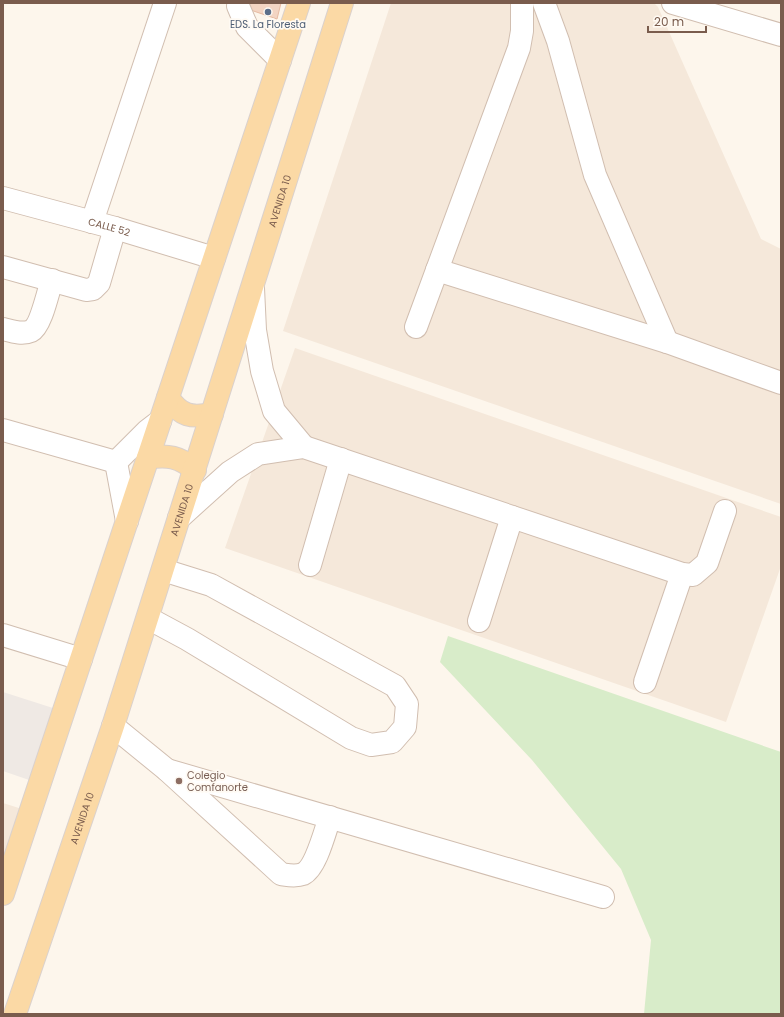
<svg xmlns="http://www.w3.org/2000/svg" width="784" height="1017" viewBox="0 0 784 1017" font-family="Poppins,sans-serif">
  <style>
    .residential { fill: #f5e8da }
    .industrial { fill: #efe9e4 }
    .green { fill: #d8ecc9 }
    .building { fill: #f3d5c3; stroke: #e6bba3 }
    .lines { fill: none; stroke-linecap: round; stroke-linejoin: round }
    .minor-casing { stroke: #d1beb0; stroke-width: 24 }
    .major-casing { stroke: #dad1cd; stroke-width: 24 }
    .minor { stroke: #fff; stroke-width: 22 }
    .major { stroke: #fbd9a5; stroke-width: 22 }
    .service-dot { fill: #5c6f8a; stroke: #fffaf3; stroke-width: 1.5 }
    .education-dot { fill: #8d6e63; stroke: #fffaf3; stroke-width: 1.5 }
    .labels { text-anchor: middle; stroke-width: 3.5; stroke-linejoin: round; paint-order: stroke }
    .service-label { font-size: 10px; fill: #4e5e75; stroke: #fffaf3 }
    .street-label { font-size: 10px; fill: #7a5c4d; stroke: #fffaf3 }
    .education-label { font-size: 10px; fill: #785e54; stroke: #fffaf3; text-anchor: start }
  </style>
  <rect width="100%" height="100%" fill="#fdf6ec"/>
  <path class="residential" d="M391,3H654L658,7L761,239L781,249V504L283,331Z
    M295,348L781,517V566L726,722L225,548Z
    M3,803L22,809L3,864Z"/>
  <path class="industrial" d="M3,692L56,709L32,781L3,771Z"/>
  <path class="green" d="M448,636L781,752V1014H644L651,940L621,869L532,760L440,662Z"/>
  <path class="building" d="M230,3H281L277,19Z"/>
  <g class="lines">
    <defs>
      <g id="minor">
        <path d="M544,3L558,41L595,175L667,342"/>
        <path d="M673,3L781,35"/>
        <path d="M238,6L247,27L280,60"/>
        <path id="s1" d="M3,198L115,228L214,258"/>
        <path d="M92,222L165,3"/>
        <path d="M3,267L86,290L93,289L99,283L115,228"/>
        <path d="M437,270L667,342L781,383"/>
        <path d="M253,288L255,330L262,371L274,411L304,447"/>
        <path d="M416,327L519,48L522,31V3"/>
        <path d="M3,329C11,331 22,335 31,331C41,326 48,292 52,280"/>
        <path d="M3,430L116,462"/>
        <path d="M179,518L230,472L258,454L304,447L682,574L693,575L707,563L725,511"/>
        <path d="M127,521L116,462L147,431L160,421"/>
        <path d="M310,565L341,459"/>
        <path d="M148,618L187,639L351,738L371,745L392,742L405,727L407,704L395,686L211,585L163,570"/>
        <path d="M479,621L512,517"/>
        <path d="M3,635L81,659"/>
        <path d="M645,682L682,574"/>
        <path d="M113,726L167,770L281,874C288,875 295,877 303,874C316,868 325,831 330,817"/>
        <path d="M167,770L603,897"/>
      </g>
      <g id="major">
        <path d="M168,398C181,416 191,418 212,414"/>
        <path d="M148,458C167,454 180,457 195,470"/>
        <path d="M3,894L299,3"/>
        <path id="s2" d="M15,1014L113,726L342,3"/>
      </g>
    </defs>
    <use href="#minor" class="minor-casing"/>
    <use href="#major" class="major-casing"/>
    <use href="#minor" class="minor"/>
    <use href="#major" class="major"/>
  </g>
  <circle class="service-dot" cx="268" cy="12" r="4"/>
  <circle class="education-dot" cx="179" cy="781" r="4"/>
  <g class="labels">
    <g class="service-label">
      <text x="268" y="28">EDS. La Floresta</text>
    </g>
    <g class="street-label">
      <text dy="4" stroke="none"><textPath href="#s2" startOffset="855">AVENIDA 10</textPath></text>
      <text dy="4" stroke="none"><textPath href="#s1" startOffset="110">CALLE 52</textPath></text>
      <text dy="4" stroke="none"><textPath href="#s2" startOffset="531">AVENIDA 10</textPath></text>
      <text dy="4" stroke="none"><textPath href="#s2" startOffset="207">AVENIDA 10</textPath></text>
    </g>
    <g class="education-label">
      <text x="187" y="779">Colegio<tspan x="187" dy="12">Comfanorte</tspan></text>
    </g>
  </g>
  <rect width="784" height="1017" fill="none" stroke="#7a5c4d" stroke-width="8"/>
  <path d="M648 26v6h58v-6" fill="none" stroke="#7a5c4d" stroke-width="2"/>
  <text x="654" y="26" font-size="12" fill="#7a5c4d" stroke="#fffaf3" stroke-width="3" paint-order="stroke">20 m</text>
</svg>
